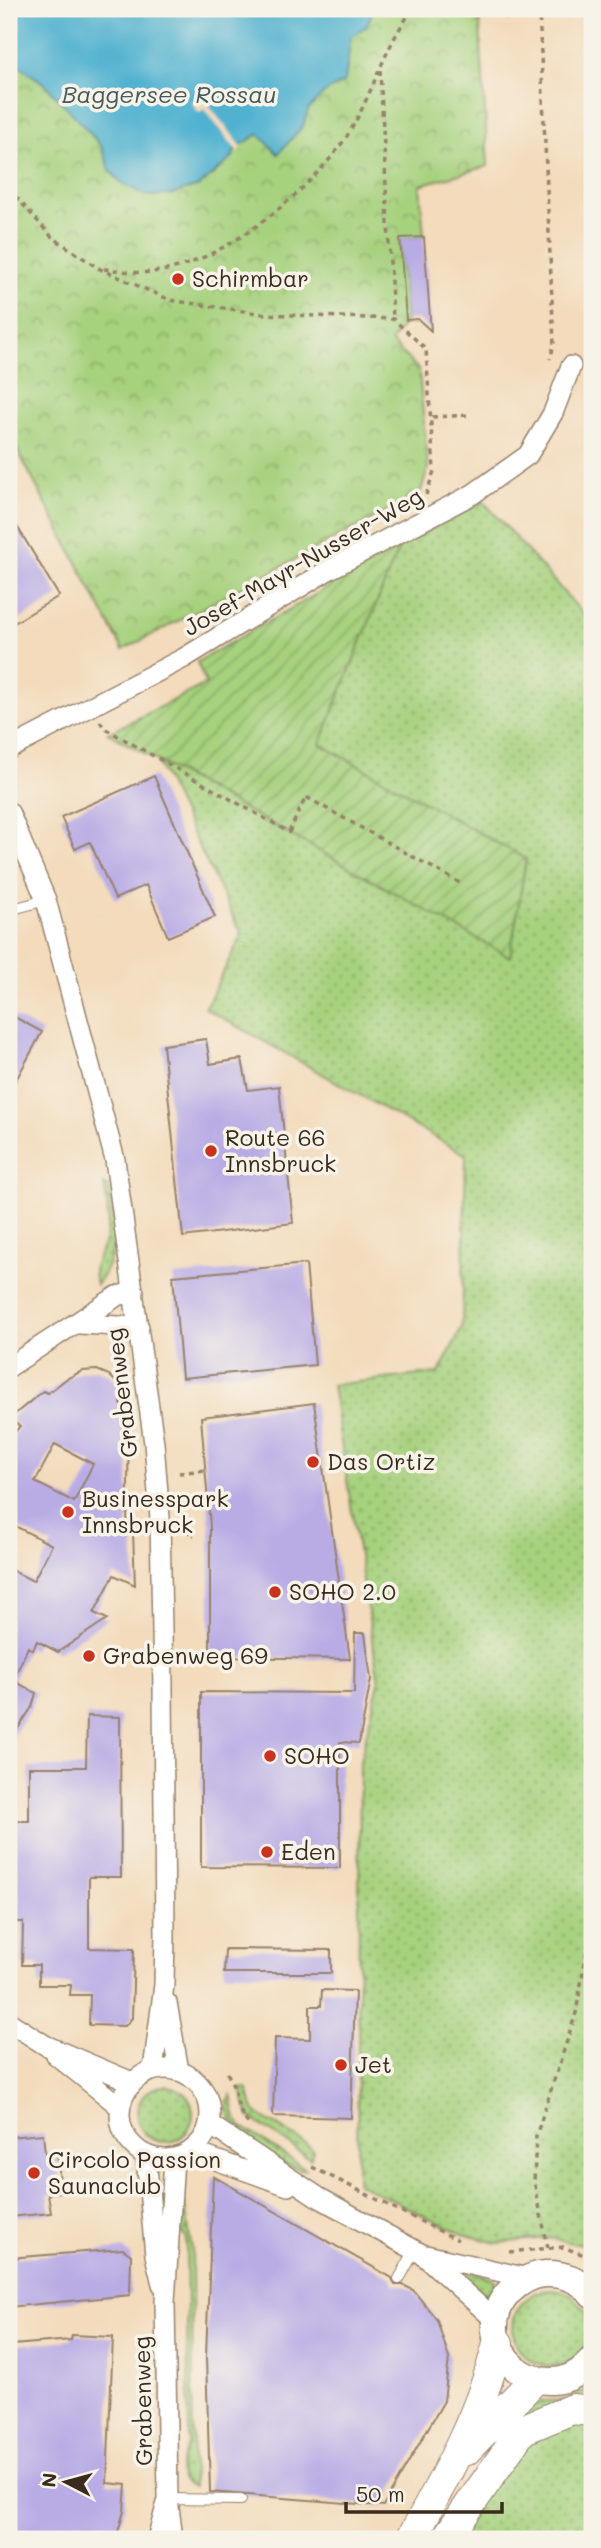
<svg xmlns="http://www.w3.org/2000/svg" width="601" height="2548" viewBox="0 0 601 2548" font-family="Mali,sans-serif">
  <style>
    .grass { fill: url(#grass-dots); stroke: #707e4e; stroke-width: 2 }
    .park { fill: url(#park-crowns); stroke: #707e4e; stroke-width: 2 }
    .garden { fill: url(#garden-furrows); stroke: #707e4e; stroke-width: 2 }
    .water { fill: #51b2d0; stroke: #466e77; stroke-width: 2 }
    .pier { fill: #f3dbbb }
    .building { fill: #b9ace5; fill-rule: evenodd }
    .lines { fill: none; stroke-linecap: round; stroke-linejoin: round }
    .lane-casing { stroke: #97826c; stroke-width: 12 }
    .street-casing { stroke: #97826c; stroke-width: 22 }
    .secondary-casing { stroke: #97826c; stroke-width: 29 }
    .primary-casing { stroke: #97826c; stroke-width: 32 }
    .path { stroke: #97826c; stroke-width: 3.5; stroke-dasharray: 5 5; stroke-linecap: butt }
    .lane { stroke: #fff; stroke-width: 10 }
    .street { stroke: #fff; stroke-width: 19 }
    .secondary { stroke: #fff; stroke-width: 26 }
    .primary { stroke: #fff; stroke-width: 30 }
    .poi-dot { fill: #c8321e; stroke: #f7f3e8; stroke-width: 2.5 }
    .labels { text-anchor: middle; stroke-width: 7; stroke-linejoin: round; paint-order: stroke }
    .poi-label { font-size: 23px; fill: #3b2a1e; stroke: #f7f3e8; text-anchor: start }
    .street-label { font-size: 23px; fill: #3b2a1e; stroke: #f7f3e8 }
    .water-label { font-size: 24px; font-style: italic; fill: #435a5c; stroke: #f7f3e8 }
  </style>
  <defs>
    <pattern id="grass-dots" width="8" height="8" patternUnits="userSpaceOnUse" patternTransform="scale(1.75)"><rect width="8" height="8" fill="#a6d17d"/><path d="M2 2h.1M6 6h.1" fill="none" stroke="#8a6" stroke-width="1.8" stroke-linecap="round"/></pattern>
    <pattern id="park-crowns" width="20" height="18" patternUnits="userSpaceOnUse" patternTransform="scale(1.75)"><rect width="20" height="18" fill="#a6d17d"/><path d="M2 6a3 3 0 1 1 6 0M12 15a3 3 0 1 1 6 0" fill="none" stroke="#8a6"/></pattern>
    <pattern id="garden-furrows" width="10" height="10" patternUnits="userSpaceOnUse" patternTransform="scale(1.75)"><rect width="10" height="10" fill="#a6d17d"/><path d="M-1 1l2-2M0 10L10 0M9 11l2-2" fill="none" stroke="#8a6"/></pattern>
  </defs>
  <rect width="100%" height="100%" fill="#f7f3e8"/>
  <filter id="ink" filterUnits="userSpaceOnUse"><feTurbulence type="fractalNoise" baseFrequency=".0143" numOctaves="2"/><feDisplacementMap in="SourceGraphic" scale="14" xChannelSelector="R" yChannelSelector="G"/><feConvolveMatrix kernelMatrix="1 2 1 2 8 2 1 2 1" color-interpolation-filters="sRGB"/></filter>
  <filter id="wash" filterUnits="userSpaceOnUse"><feTurbulence type="fractalNoise" baseFrequency=".00686" numOctaves="4" result="noise"/><feDisplacementMap in="SourceGraphic" scale="28" xChannelSelector="R" yChannelSelector="G"/><feGaussianBlur stdDeviation="1.57" result="paint"/><feColorMatrix in="noise" values="0 0 0 0 0 0 0 0 0 0 0 0 0 0 0 0 0 1.4 0 .05"/><feComposite in="paint" operator="in"/></filter>
  <g filter="url(#wash)">
    <rect width="100%" height="100%" fill="#f3dbbb"/>
    <path class="grass" d="M483,501L592,624V2247L548,2238L497,2243L460,2233L357,2183L360,1761L379,1682L332,1385L439,1373L462,1327L466,1155L205,1008L242,935L157,761L510,956L526,859L320,744L399,547Z
      M104,1184L109,1187C116,1223 120,1255 96,1285C90,1260 100,1261 106,1238C110,1220 107,1202 104,1184Z
      M137 2114a28 28 0 1 1 56 0a28 28 0 1 1-56 0Z
      M247,2088C252,2095 250,2108 257,2114C267,2121 311,2144 313,2151L311,2159L249,2117L241,2089Z
      M231,2095L235,2116L241,2126L305,2169C289,2174 211,2123 231,2095Z
      M179,2198L184,2201L192,2250L193,2487C172,2480 182,2458 189,2444L186,2238L176,2226Z
      M450,2266L493,2279L496,2282L485,2296Z
      M513 2328a38 38 0 1 1 76 0a38 38 0 1 1-76 0Z
      M588,2389H592V2539H436L523,2411L543,2401L567,2400Z"/>
    <path class="park" d="M9,9H479L488,166L420,185L424,237L400,239L406,320L391,342L419,370L428,469L420,494L123,650L9,434Z"/>
    <path class="garden" d="M399,547L320,744L526,859L510,957L108,733L206,684L197,662Z"/>
    <path class="water" d="M9,9H373L367,26L351,36L345,81L324,93L308,110L303,126L278,154L259,134L236,148L232,158L199,186L170,195L148,196L123,184L110,171L102,147L79,121L45,84L9,59Z"/>
    <path class="pier" d="M207,91L215,101L209,106L242,147L238,152L204,109L199,113L192,103Z"/>
    <g id="blocks">
      <path class="building" d="M424,237L431,331L418,319L406,320L400,238Z
        M9,513L59,596L9,626Z
        M154,776L215,917L168,937L146,885L115,899L90,842L75,849L61,817Z
        M9,1014L42,1032L9,1093Z
        M206,1039L210,1064L242,1059L248,1090L279,1086L293,1223L183,1237L163,1045Z
        M306,1264L315,1365L182,1378L173,1276Z
        M97,1370L109,1375L120,1386L123,1432L129,1435L127,1530L133,1533L135,1585L114,1575L94,1613L107,1619L58,1652L37,1641L33,1650L28,1647L13,1680L36,1693L32,1707L9,1742V1569L33,1581L52,1545L9,1523V1439L20,1426L9,1419L43,1391L48,1393L66,1379L82,1371ZM55,1444L93,1464L74,1502L35,1482Z
        M314,1403L350,1659L210,1657V1527L201,1417Z
        M355,1633H365L371,1679L359,1743L340,1742V1868L201,1867V1692L354,1693Z
        M87,1716L120,1717L121,1877H89V1948L134,1949L132,2018L125,2026L89,2025L90,1995H70L71,1985H39V1965H22L23,1922H9V1821H29V1767H86Z
        M225,1949L331,1950V1973H224Z
        M322,1990L355,1991L351,2118L273,2116L275,2038L310,2039V2006H321Z
        M43,2134L45,2153L57,2152L61,2192L48,2194L51,2213L9,2217V2137Z
        M213,2176L392,2278L395,2285H403L413,2290L437,2320L449,2358L444,2401L383,2506L210,2492L206,2356Z
        M123,2249L131,2255L130,2295L9,2307V2258Z
        M72,2335L113,2337L107,2483L126,2485L124,2511L116,2539H9L13,2345L71,2340Z"/>
    </g>
  </g>
  <g filter="url(#ink)">
    <use href="#blocks" fill-opacity="0" stroke="#97826c" stroke-width="2"/>
    <g class="lines">
      <defs>
        <path id="lane" d="M9,910L46,900
          M399,2279L415,2250
          M168,2499L241,2500"/>
        <path id="street" d="M9,749L184,658L330,569L473,494L528,455L553,413L571,366
          M9,812L46,900L115,1160L154,1443L160,1518L163,1688L165,1935L164,1985L153,2070
          M79,1324L139,1327
          M9,1367L117,1296L134,1292
          M167,2003L179,2071
          M9,2022L45,2045L132,2082
          M56,2055L119,2106
          M120 2114a45 45 0 1 1 90 0a45 45 0 1 1-90 0Z
          M209,2124L318,2197L422,2254L496,2321
          M191,2151L288,2186
          M146,2156L155,2255L162,2284
          M426,2255L528,2278
          M157,2539L167,2503
          M173,2539L168,2499L165,2302L174,2159"/>
        <path id="secondary" d="M592,2295C582,2280 563,2273 545,2274C531,2275 518,2283 508,2293C463,2346 544,2417 592,2360"/>
        <path id="primary" d="M466,2450L534,2380
          M411,2539C446,2476 481,2414 498,2343
          M446,2539L522,2430L572,2409L592,2411"/>
      </defs>
      <use href="#lane" class="lane-casing"/>
      <use href="#street" class="street-casing"/>
      <use href="#secondary" class="secondary-casing"/>
      <use href="#primary" class="primary-casing"/>
      <path class="path" d="M539,9L554,345L550,359
        M504,18L516,9
        M380,70L393,319
        M9,189L51,236L98,268L170,300L263,314L393,319L426,349L434,471L425,498
        M104,269C119,270 136,274 151,272C218,268 312,190 347,136C373,95 383,48 413,9
        M432,417L469,415
        M100,721L104,728L289,832L306,797L460,883
        M179,1473L205,1470
        M184,1524H189V1535H194
        M227,2073C238,2090 235,2112 250,2125
        M312,2167L458,2240
        M548,2248L534,2181L536,2136L576,2013L592,1920
        M509,2252L563,2247L592,2258"/>
      <use href="#lane" class="lane"/>
      <use href="#street" class="street"/>
      <use href="#secondary" class="secondary"/>
      <use href="#primary" class="primary"/>
    </g>
  </g>
  <g class="poi-dot">
    <circle cx="178" cy="279" r="7"/>
    <circle cx="211" cy="1151" r="7"/>
    <circle cx="313" cy="1462" r="7"/>
    <circle cx="68" cy="1512" r="7"/>
    <circle cx="275" cy="1592" r="7"/>
    <circle cx="89" cy="1656" r="7"/>
    <circle cx="270" cy="1756" r="7"/>
    <circle cx="267" cy="1852" r="7"/>
    <circle cx="341" cy="2065" r="7"/>
    <circle cx="34" cy="2173" r="7"/>
  </g>
  <g class="labels">
    <g class="poi-label">
      <text x="192" y="287">Schirmbar</text>
      <text x="225" y="1146">Route 66<tspan x="225" dy="26">Innsbruck</tspan></text>
      <text x="327" y="1470">Das Ortiz</text>
      <text x="82" y="1507">Businesspark<tspan x="82" dy="26">Innsbruck</tspan></text>
      <text x="289" y="1600">SOHO 2.0</text>
      <text x="103" y="1664">Grabenweg 69</text>
      <text x="284" y="1764">SOHO</text>
      <text x="281" y="1860">Eden</text>
      <text x="355" y="2073">Jet</text>
      <text x="48" y="2168">Circolo Passion<tspan x="48" dy="26">Saunaclub</tspan></text>
    </g>
    <g class="street-label">
      <text transform="translate(303 562) rotate(-30)" y="8">Josef-Mayr-Nusser-Weg</text>
      <text transform="translate(122 1393) rotate(-97)" y="8">Grabenweg</text>
      <text transform="translate(143 2401) rotate(-91)" y="8">Grabenweg</text>
    </g>
    <g class="water-label">
      <text x="169" y="103">Baggersee Rossau</text>
    </g>
  </g>
  <rect width="601" height="2548" fill="none" stroke="#f7f3e8" stroke-width="35"/>
  <g transform="translate(66 2482) rotate(276)" stroke="#f7f3e8" stroke-width="5" paint-order="stroke">
  <path d="M0-5L12 26L0 18L-12 26Z" fill="#3b2a1e"/>
  <text y="-10" font-size="19" font-weight="bold" text-anchor="middle" fill="#3b2a1e">N</text>
  </g>
  <path d="M346 2502v10h156v-10" fill="none" stroke="#3b2a1e" stroke-width="3.5"/>
  <text x="356" y="2502" font-size="21" fill="#3b2a1e" stroke="#f7f3e8" stroke-width="5" paint-order="stroke">50 m</text>
</svg>
